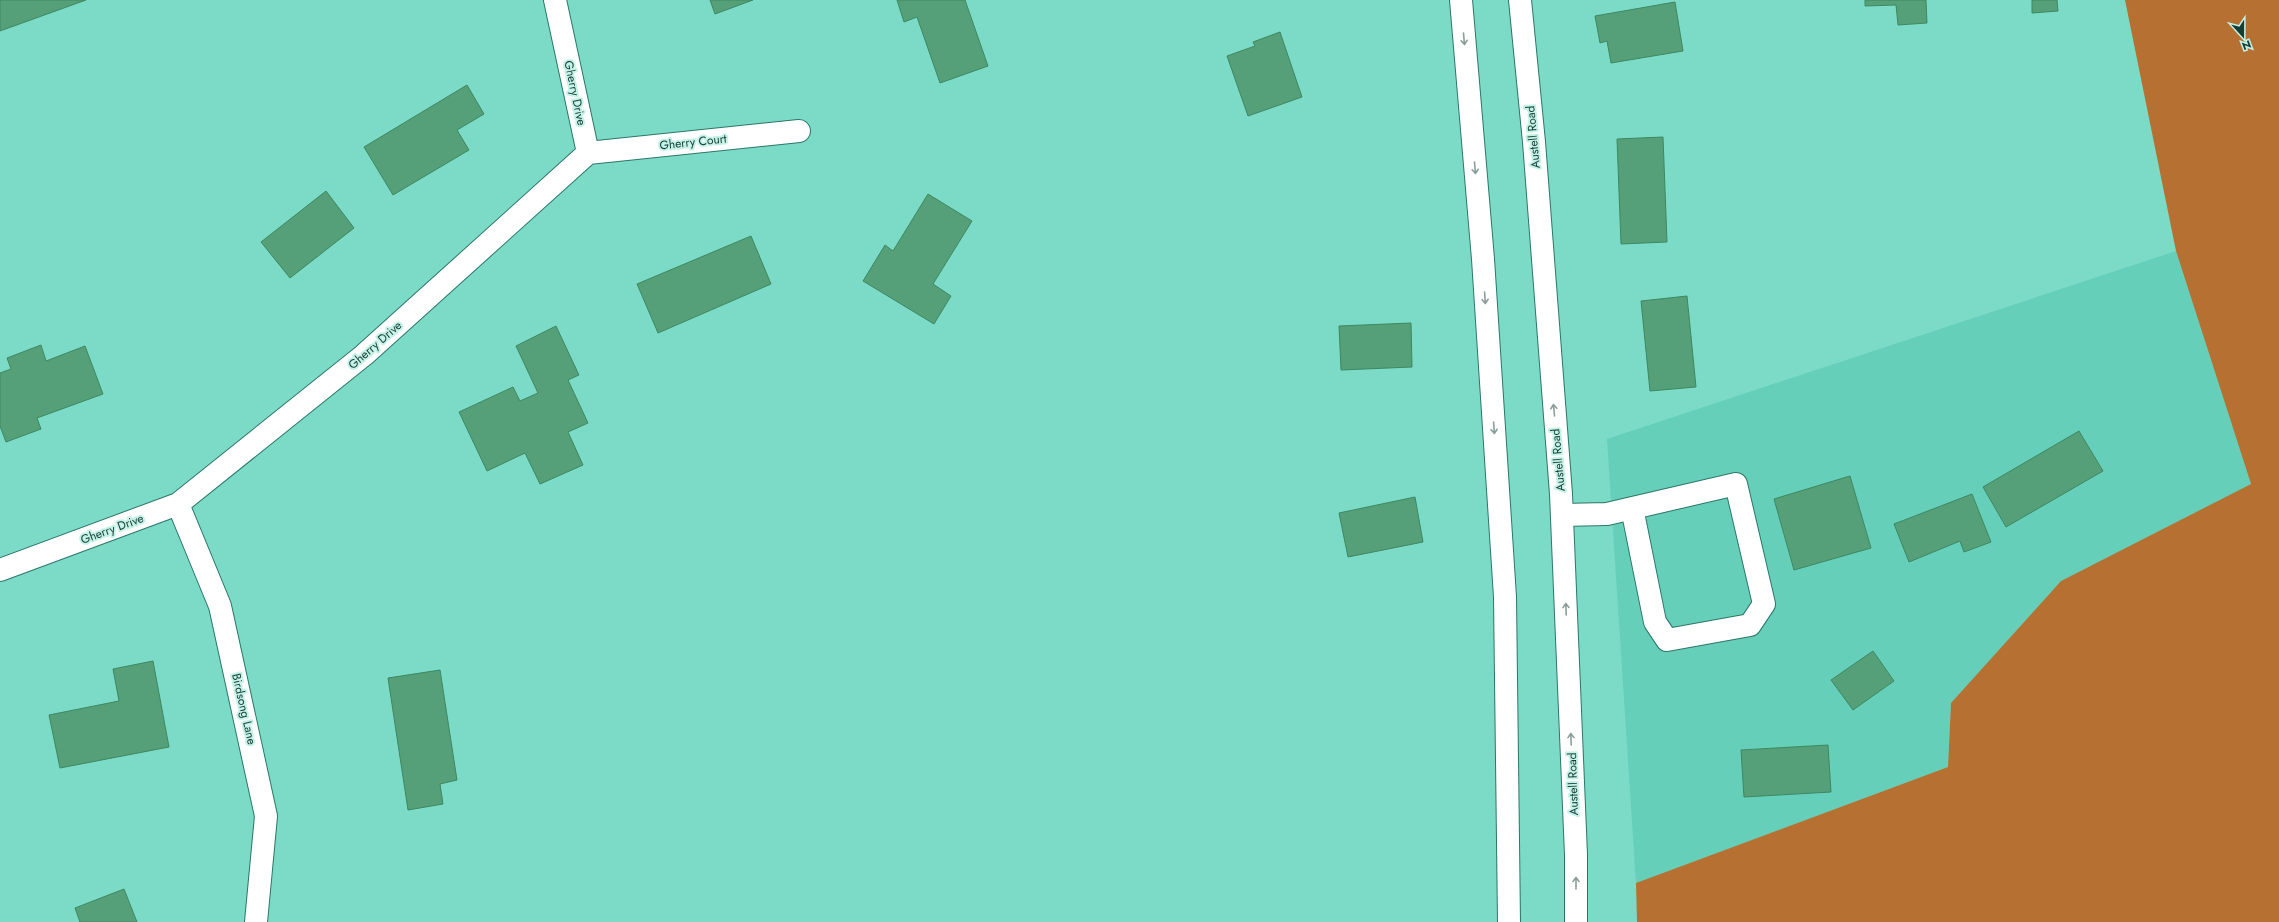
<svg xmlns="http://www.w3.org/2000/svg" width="2279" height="922" viewBox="0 0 2279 922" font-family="Jost,sans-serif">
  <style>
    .built { fill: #65cfba }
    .forest { fill: #b67031 }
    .building { fill: #56a079; stroke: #3d8862 }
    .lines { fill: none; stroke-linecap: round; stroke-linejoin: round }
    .minor-casing { stroke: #2c7769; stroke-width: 24 }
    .major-casing { stroke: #2c7769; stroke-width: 24 }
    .minor { stroke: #fff; stroke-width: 22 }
    .major { stroke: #fff; stroke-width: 22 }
    .oneway { stroke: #8a9e9a }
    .labels { text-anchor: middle; stroke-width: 4; stroke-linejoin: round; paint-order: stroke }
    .street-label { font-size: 12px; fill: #143d36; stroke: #c5f2e7 }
  </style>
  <rect width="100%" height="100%" fill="#7bdbc7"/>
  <path class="built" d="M2176,251L2251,484L2061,581L1951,703L1948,767L1636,883L1607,439Z"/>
  <path class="forest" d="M2125,0H2279V922H1637L1636,883L1948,767L1951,703L2061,581L2251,484L2176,251Z"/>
  <path class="building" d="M0,0H86L0,31Z
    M710,0H753L715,14Z
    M897,0H965L988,66L940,83L917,17L904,22Z
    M1865,0H1926L1927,23L1898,25L1896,5L1865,6Z
    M2032,0H2057L2058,11L2032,13Z
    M1675,2L1683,51L1611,63L1607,41L1600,43L1595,16Z
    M1280,32L1302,97L1248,116L1227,56L1255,46L1253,42Z
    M467,85L484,114L457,130L469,150L393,195L364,147Z
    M1663,137L1667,242L1621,244L1617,139Z
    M326,191L354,228L290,278L261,242Z
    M928,194L972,221L933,284L951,296L934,324L863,281L885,245L893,251Z
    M751,236L771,284L658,333L637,284Z
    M1687,296L1696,387L1650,391L1641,301Z
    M1411,323L1412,367L1341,370L1339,326Z
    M556,326L579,375L568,380L588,423L568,432L583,465L540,484L525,453L487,471L459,412L513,387L520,401L538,393L516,346Z
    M41,345L46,361L85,346L103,394L37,418L41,429L6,442L0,426V373L11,369L7,358Z
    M2079,431L2103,471L2006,527L1983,487Z
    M1850,476L1871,548L1794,570L1774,499Z
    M1972,494L1991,542L1964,552L1960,541L1909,562L1894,524Z
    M1415,497L1423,542L1348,557L1339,513Z
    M1873,651L1894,681L1853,710L1831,680Z
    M153,661L169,747L60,768L49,715L119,701L113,669Z
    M440,670L457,780L440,784L443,804L408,810L388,678Z
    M1828,745L1831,792L1744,797L1741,750Z
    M124,889L137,922H80L75,908Z"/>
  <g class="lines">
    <defs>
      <path id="minor" d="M588,153L799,131
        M178,504L220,606L266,816L256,922
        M1562,515L1607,514L1736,484L1764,604L1750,625L1667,640L1655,622L1632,508
        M0,570L178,504L364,355L588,153L555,0"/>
      <path id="major" d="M1461,0L1483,259L1505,597L1509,922
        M1520,0L1534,142L1561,494L1576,855V922"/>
    </defs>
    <use href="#minor" class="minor-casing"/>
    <use href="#major" class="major-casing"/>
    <use href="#minor" class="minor"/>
    <use href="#major" class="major"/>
  </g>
  <defs><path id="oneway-shaft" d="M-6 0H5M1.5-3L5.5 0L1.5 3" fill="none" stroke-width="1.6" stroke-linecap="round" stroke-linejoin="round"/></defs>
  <g class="oneway">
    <use href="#oneway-shaft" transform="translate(1464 39) rotate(85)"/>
    <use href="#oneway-shaft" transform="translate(1475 168) rotate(85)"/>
    <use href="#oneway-shaft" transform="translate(1485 298) rotate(86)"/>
    <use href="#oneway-shaft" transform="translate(1554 410) rotate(-95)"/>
    <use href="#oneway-shaft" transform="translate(1494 428) rotate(86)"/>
    <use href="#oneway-shaft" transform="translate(1566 609) rotate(-92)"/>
    <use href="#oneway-shaft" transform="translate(1571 739) rotate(-92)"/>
    <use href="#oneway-shaft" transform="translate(1576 883) rotate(-90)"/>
  </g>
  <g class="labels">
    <g class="street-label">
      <text transform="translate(575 93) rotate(78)" y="4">Gherry Drive</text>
      <text transform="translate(1533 137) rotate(-95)" y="4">Austell Road</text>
      <text transform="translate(693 142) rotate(-6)" y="4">Gherry Court</text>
      <text transform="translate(375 345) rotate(-41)" y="4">Gherry Drive</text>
      <text transform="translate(1558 460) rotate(-95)" y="4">Austell Road</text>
      <text transform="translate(112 529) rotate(-20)" y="4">Gherry Drive</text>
      <text transform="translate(244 709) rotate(77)" y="4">Birdsong Lane</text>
      <text transform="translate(1573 784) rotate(-92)" y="4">Austell Road</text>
    </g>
  </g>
  <g transform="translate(2243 36) rotate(159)" stroke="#c5f2e7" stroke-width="3" paint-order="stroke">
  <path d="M0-3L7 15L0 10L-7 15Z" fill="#143d36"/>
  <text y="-6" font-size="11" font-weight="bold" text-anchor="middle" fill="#143d36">N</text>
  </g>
</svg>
